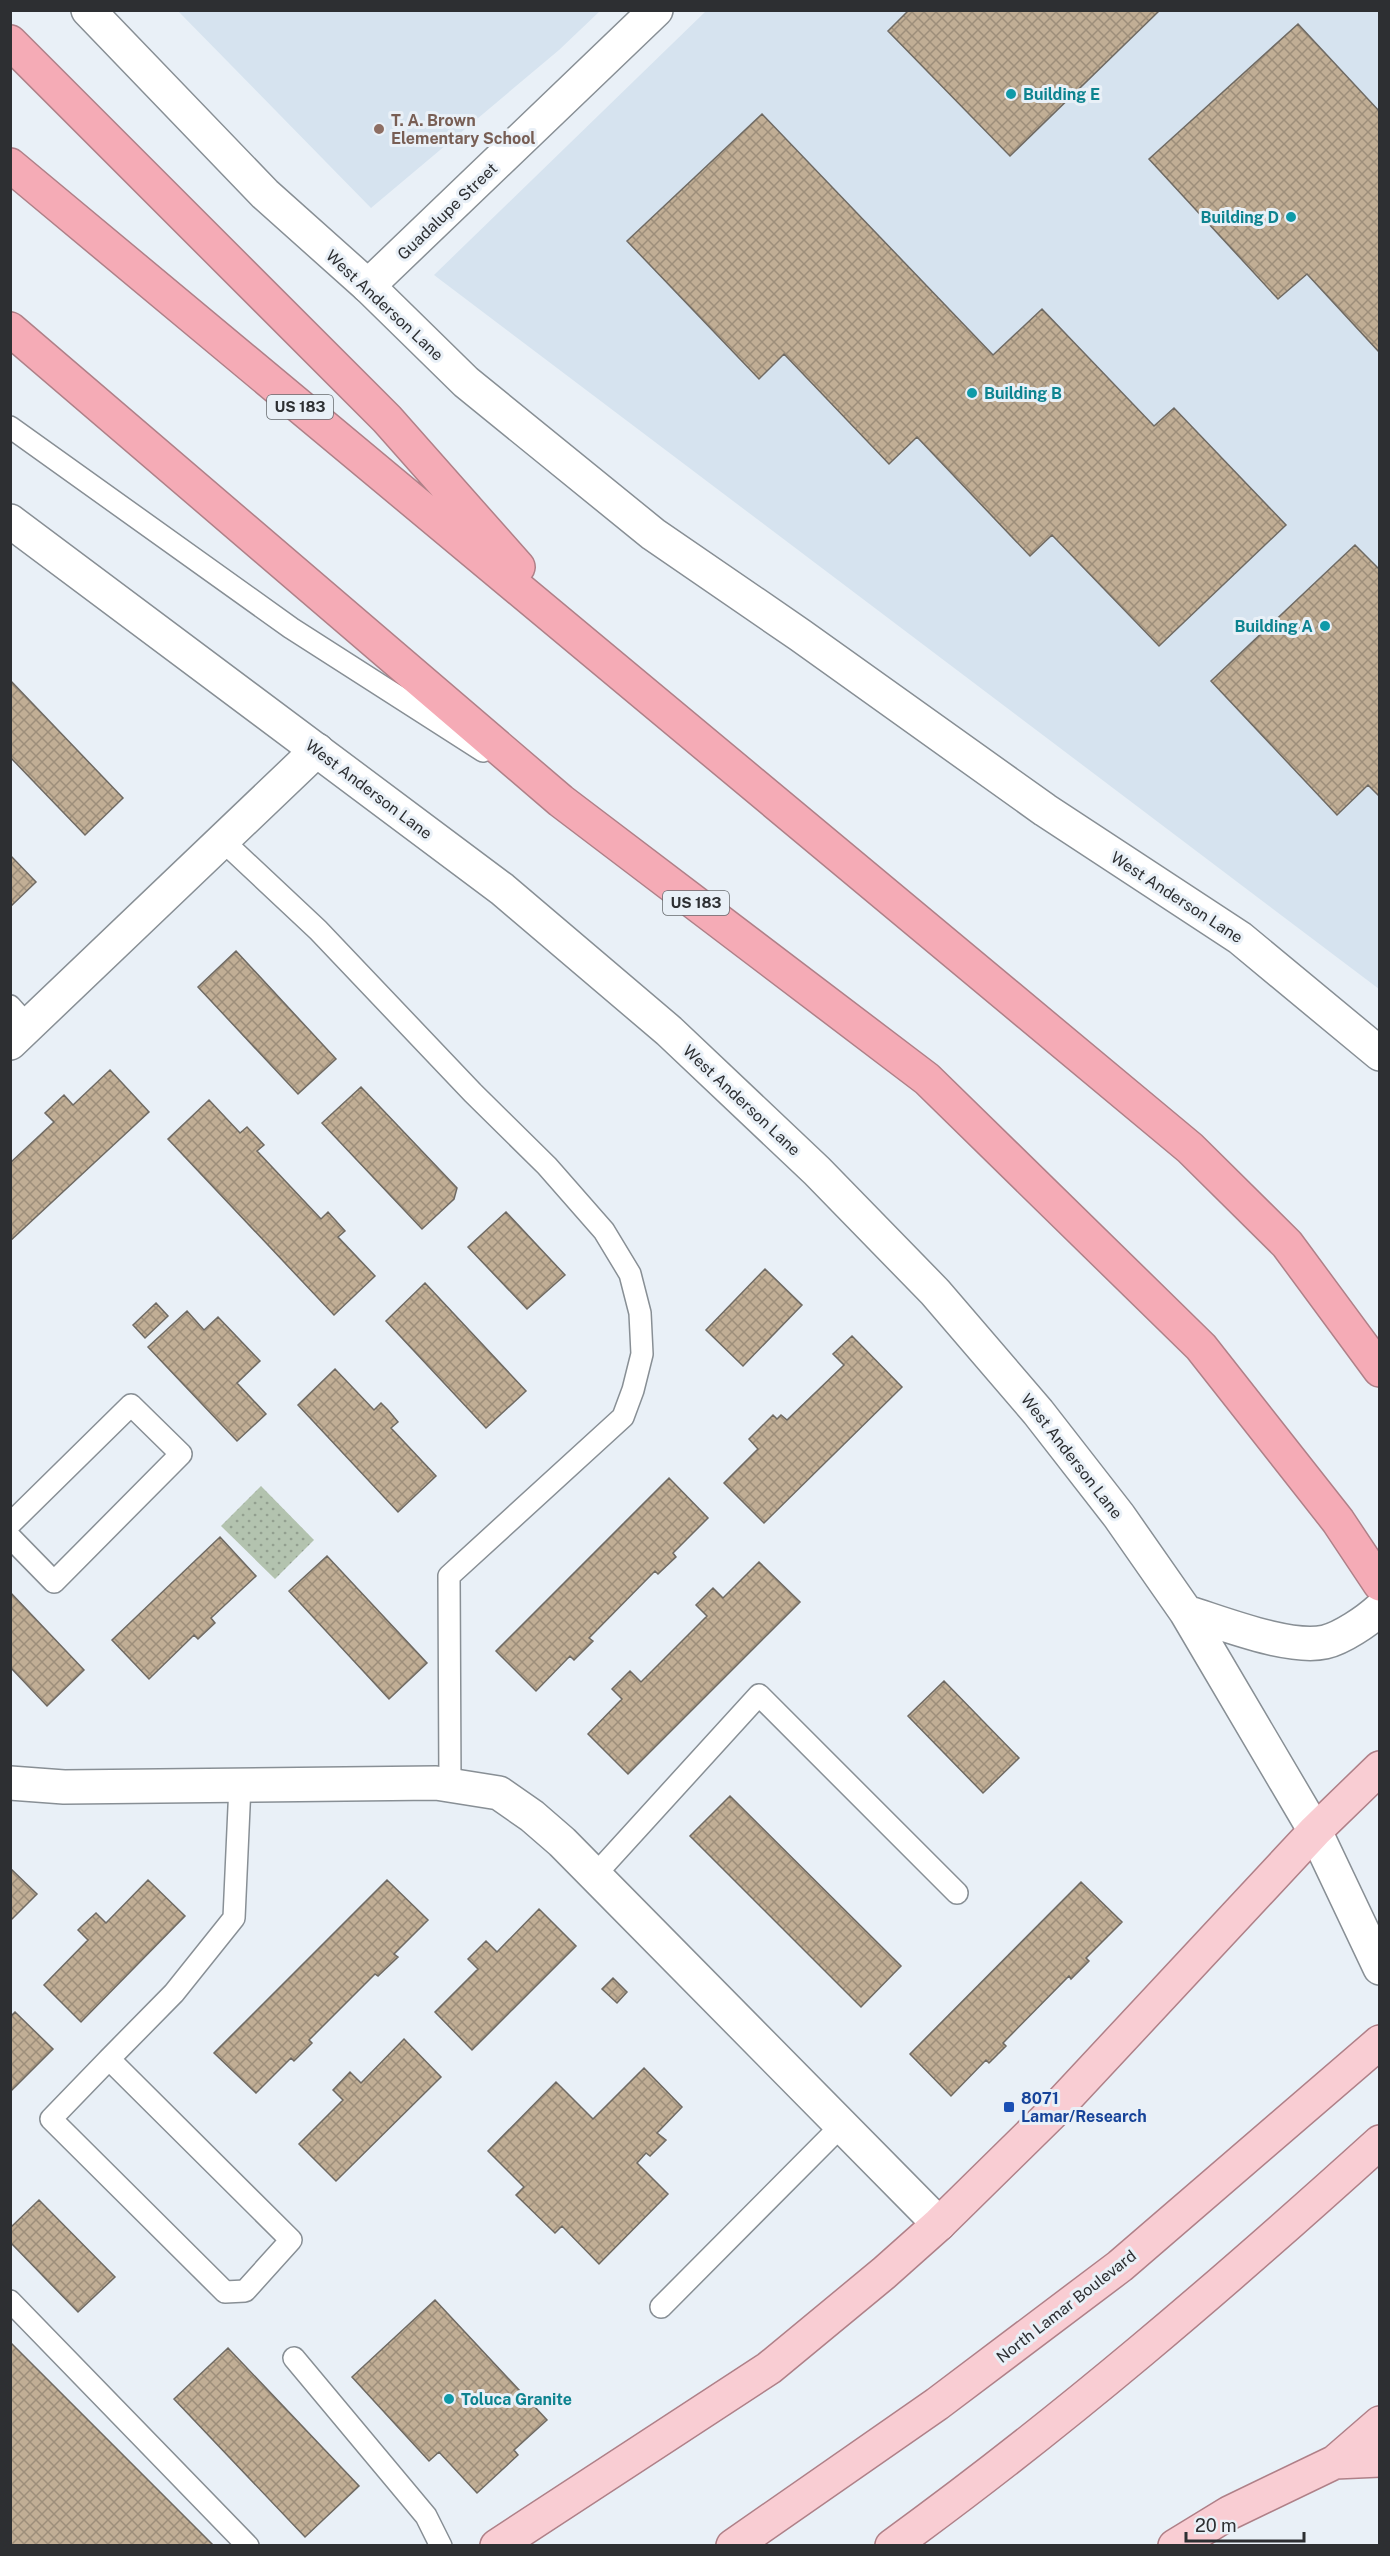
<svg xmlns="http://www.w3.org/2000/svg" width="1390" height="2556" viewBox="0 0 1390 2556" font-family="'Public Sans',sans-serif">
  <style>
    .built { fill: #d6e3ef }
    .park { fill: url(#park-dots) }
    .building { fill: url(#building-cross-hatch); stroke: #6f6a63; stroke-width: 1.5 }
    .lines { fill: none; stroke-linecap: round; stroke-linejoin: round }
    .service-casing { stroke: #888f95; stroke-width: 24 }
    .minor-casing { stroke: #888f95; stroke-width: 36 }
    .tertiary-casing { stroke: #888f95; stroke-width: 36 }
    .secondary-casing { stroke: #888f95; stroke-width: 36 }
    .primary-casing { stroke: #af8088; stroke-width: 36 }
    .motorway-casing { stroke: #af8088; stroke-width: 36 }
    .service { stroke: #fff; stroke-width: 21 }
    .minor { stroke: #fff; stroke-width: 33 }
    .tertiary { stroke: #fff; stroke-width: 33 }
    .secondary { stroke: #fff; stroke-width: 33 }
    .primary { stroke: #f9cdd3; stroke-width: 33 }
    .motorway { stroke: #f5abb6; stroke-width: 33 }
    .culture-dot { fill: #0f9aa8; stroke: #e9f0f7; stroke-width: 2 }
    .education-dot { fill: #8d6e63; stroke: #e9f0f7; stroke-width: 2 }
    .transit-dot { fill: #1a4fb4; stroke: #e9f0f7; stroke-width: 2 }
    .labels { text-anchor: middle; stroke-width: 6; stroke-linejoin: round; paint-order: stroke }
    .shield { fill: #e9f0f7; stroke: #65696d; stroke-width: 1.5 }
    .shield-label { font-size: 15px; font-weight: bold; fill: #2d2f32 }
    .culture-label { font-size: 16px; font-weight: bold; fill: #0d838f; stroke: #e9f0f7; text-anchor: start }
    .education-label { font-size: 16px; font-weight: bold; fill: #785e54; stroke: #e9f0f7; text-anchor: start }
    .street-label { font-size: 16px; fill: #2d2f32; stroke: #e9f0f7 }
    .transit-label { font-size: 16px; font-weight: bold; fill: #164399; stroke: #e9f0f7; text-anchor: start }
  </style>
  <defs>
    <pattern id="park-dots" width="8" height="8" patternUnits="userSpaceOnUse" patternTransform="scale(1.5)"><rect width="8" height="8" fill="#b3c3af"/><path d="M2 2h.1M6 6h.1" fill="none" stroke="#929f8f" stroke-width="1.8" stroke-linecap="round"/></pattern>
    <pattern id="building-cross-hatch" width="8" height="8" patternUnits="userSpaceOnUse" patternTransform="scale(1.5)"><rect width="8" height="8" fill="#c1ae95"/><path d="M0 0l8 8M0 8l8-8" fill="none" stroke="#9d8e7a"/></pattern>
  </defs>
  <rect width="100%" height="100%" fill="#e9f0f7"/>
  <path class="built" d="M178,11H600L559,50L371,208Z
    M706,11H1379V989L434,275Z"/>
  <path class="park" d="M261,1486L314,1540L275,1579L221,1526Z"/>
  <path class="building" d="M909,10H1160L1010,156L888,31Z
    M1298,24L1380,112V353L1307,274L1278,299L1149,159Z
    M762,114L993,355L1042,309L1154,426L1174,408L1286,525L1159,646L1052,535L1030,556L917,437L889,464L784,354L759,379L627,241Z
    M1355,545L1380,570V797L1368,785L1337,815L1211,681Z
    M10,680L123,798L85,835L10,757Z
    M10,855L36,882L10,907Z
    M236,951L336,1059L298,1094L198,987Z
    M110,1070L149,1112L10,1241V1163L54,1122L45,1113L64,1095L73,1105Z
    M361,1087L457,1188L454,1199L422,1229L322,1123Z
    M209,1100L240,1133L247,1127L264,1145L257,1151L321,1219L328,1212L345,1231L338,1237L375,1276L334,1315L168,1139Z
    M506,1212L565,1275L527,1309L468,1247Z
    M765,1269L802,1305L743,1366L706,1330Z
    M425,1283L526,1391L486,1428L386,1321Z
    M156,1303L168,1316L145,1338L133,1325Z
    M187,1311L204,1330L218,1317L260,1361L237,1383L266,1414L237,1441L148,1347Z
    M852,1336L902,1387L764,1523L724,1483L758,1449L749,1439L773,1415L777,1419L781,1415L787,1420L844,1365L833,1354Z
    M335,1369L374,1410L381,1403L388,1410L398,1422L391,1428L436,1476L398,1512L298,1405Z
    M669,1478L708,1518L673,1553L676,1557L658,1574L655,1571L589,1638L593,1641L574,1660L570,1656L536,1691L496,1651Z
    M220,1537L256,1576L211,1618L215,1623L198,1639L194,1635L149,1679L112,1640Z
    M327,1556L427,1663L389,1699L289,1591Z
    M759,1562L800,1602L628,1774L588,1734L622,1699L612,1689L630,1671L641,1682L707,1616L696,1605L713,1588L723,1598Z
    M10,1592L84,1670L47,1706L10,1667Z
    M944,1681L1019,1758L983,1793L908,1716Z
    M730,1796L901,1966L861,2007L690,1836Z
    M10,1868L37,1894L10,1921Z
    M148,1880L185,1916L81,2022L44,1985L88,1940L78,1930L82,1926L96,1913L106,1923Z
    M387,1880L428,1920L394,1954L398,1957L378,1976L375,1974L309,2040L312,2043L294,2061L291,2058L256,2093L214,2053Z
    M1081,1882L1122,1922L1086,1958L1089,1961L1071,1979L1069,1976L1003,2043L1006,2046L989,2063L986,2060L951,2096L910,2054Z
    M539,1909L576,1946L472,2050L435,2012L478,1969L468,1959L486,1941L497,1952Z
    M613,1978L627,1992L617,2003L602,1989Z
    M15,2012L53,2049L10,2092V2017Z
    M404,2039L441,2077L336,2181L299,2144L343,2100L333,2090L350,2072L361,2083Z
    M644,2068L682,2107L657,2133L666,2140L650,2156L646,2153L637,2163L668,2194L599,2264L562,2226L555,2233L516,2195L524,2187L488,2151L556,2082L593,2119Z
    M39,2200L115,2277L78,2312L10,2242V2228Z
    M435,2300L547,2420L514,2450L518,2455L477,2493L439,2452L429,2461L352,2377Z
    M10,2342L214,2546H10Z
    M228,2348L359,2486L305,2537L174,2399Z"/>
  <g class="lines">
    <defs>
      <path id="service" d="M10,427L291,628L483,751
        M222,840L318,930L473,1093L547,1166L604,1231L630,1274L640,1313L642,1354L633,1390L623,1417L449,1576L450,1785
        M10,1006L28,1026
        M10,1524L131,1405L181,1454L54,1582L10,1537
        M595,1875L759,1695L957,1893
        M109,2059L51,2119L225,2292L245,2291L291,2240L109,2059L174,1993L234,1918L240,1785
        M10,2301L248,2546
        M661,2307L842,2125
        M294,2358L426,2516L441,2546"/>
      <path id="minor" d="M10,1043L317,750
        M10,1783L64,1787L436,1783L499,1793L532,1816L562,1842L939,2224"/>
      <path id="tertiary" d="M368,286L656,10"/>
      <path id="secondary" d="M88,10L265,194L368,286L466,382L653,534L800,635L1045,810L1240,938L1380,1054
        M10,521L502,889L669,1031L817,1171L935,1292L1038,1412L1119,1516L1186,1612L1315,1831L1380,1968
        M1186,1612C1222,1623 1289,1650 1325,1642C1342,1638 1367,1621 1380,1609"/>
      <path id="primary" d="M1335,2462L1380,2460
        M497,2546L769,2368L884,2273L939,2224L1053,2112L1315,1831L1380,1768
        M733,2546L937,2404L1120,2266L1380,2042
        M892,2546C1063,2422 1223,2284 1380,2142
        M1175,2546L1229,2513L1335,2462L1380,2423"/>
      <path id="motorway" d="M10,42L387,419L518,567
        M10,165L1190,1148L1287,1244L1380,1370
        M10,329L561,801L927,1079L1201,1347L1338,1521L1380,1584"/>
    </defs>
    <use href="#service" class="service-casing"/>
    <use href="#minor" class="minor-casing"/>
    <use href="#tertiary" class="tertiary-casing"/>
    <use href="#secondary" class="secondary-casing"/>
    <use href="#primary" class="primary-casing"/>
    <use href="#motorway" class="motorway-casing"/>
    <use href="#service" class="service"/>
    <use href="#minor" class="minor"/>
    <use href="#tertiary" class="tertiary"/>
    <use href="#secondary" class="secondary"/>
    <use href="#primary" class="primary"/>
    <use href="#motorway" class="motorway"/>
  </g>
  <g class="culture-dot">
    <circle cx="1011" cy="94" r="6"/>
    <circle cx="1291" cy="217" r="6"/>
    <circle cx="972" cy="393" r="6"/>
    <circle cx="1325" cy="626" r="6"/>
    <circle cx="449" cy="2399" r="6"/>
  </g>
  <circle class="education-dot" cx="379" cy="129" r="6"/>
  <rect class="transit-dot" x="1003" y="2101" width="12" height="12" rx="3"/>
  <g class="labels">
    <g class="shield">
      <rect x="267" y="395" width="66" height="24" rx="4.5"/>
      <rect x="663" y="891" width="66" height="24" rx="4.5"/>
    </g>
    <g class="shield-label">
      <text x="300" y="412">US 183</text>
      <text x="696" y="908">US 183</text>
    </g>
    <g class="culture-label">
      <text x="1023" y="100">Building E</text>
      <text x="1279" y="223" text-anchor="end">Building D</text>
      <text x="984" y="399">Building B</text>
      <text x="1313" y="632" text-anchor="end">Building A</text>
      <text x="461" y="2405">Toluca Granite</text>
    </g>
    <g class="education-label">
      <text x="391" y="126">T. A. Brown<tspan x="391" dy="18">Elementary School</tspan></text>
    </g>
    <g class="street-label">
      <text transform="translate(447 211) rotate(-44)" y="6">Guadalupe Street</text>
      <text transform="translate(385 305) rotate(43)" y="6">West Anderson Lane</text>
      <text transform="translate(369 789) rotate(37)" y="6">West Anderson Lane</text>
      <text transform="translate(1177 897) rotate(33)" y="6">West Anderson Lane</text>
      <text transform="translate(742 1100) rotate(43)" y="6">West Anderson Lane</text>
      <text transform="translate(1072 1456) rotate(52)" y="6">West Anderson Lane</text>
      <text transform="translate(1066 2306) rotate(-38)" y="6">North Lamar Boulevard</text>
    </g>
    <g class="transit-label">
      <text x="1021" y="2104">8071<tspan x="1021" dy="18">Lamar/Research</tspan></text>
    </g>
  </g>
  <rect width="1390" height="2556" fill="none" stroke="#2d2f32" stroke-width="24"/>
  <path d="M1186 2532v9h118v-9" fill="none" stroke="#2d2f32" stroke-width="3"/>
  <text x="1195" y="2532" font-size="18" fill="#2d2f32" stroke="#e9f0f7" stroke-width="4.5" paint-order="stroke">20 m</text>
</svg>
